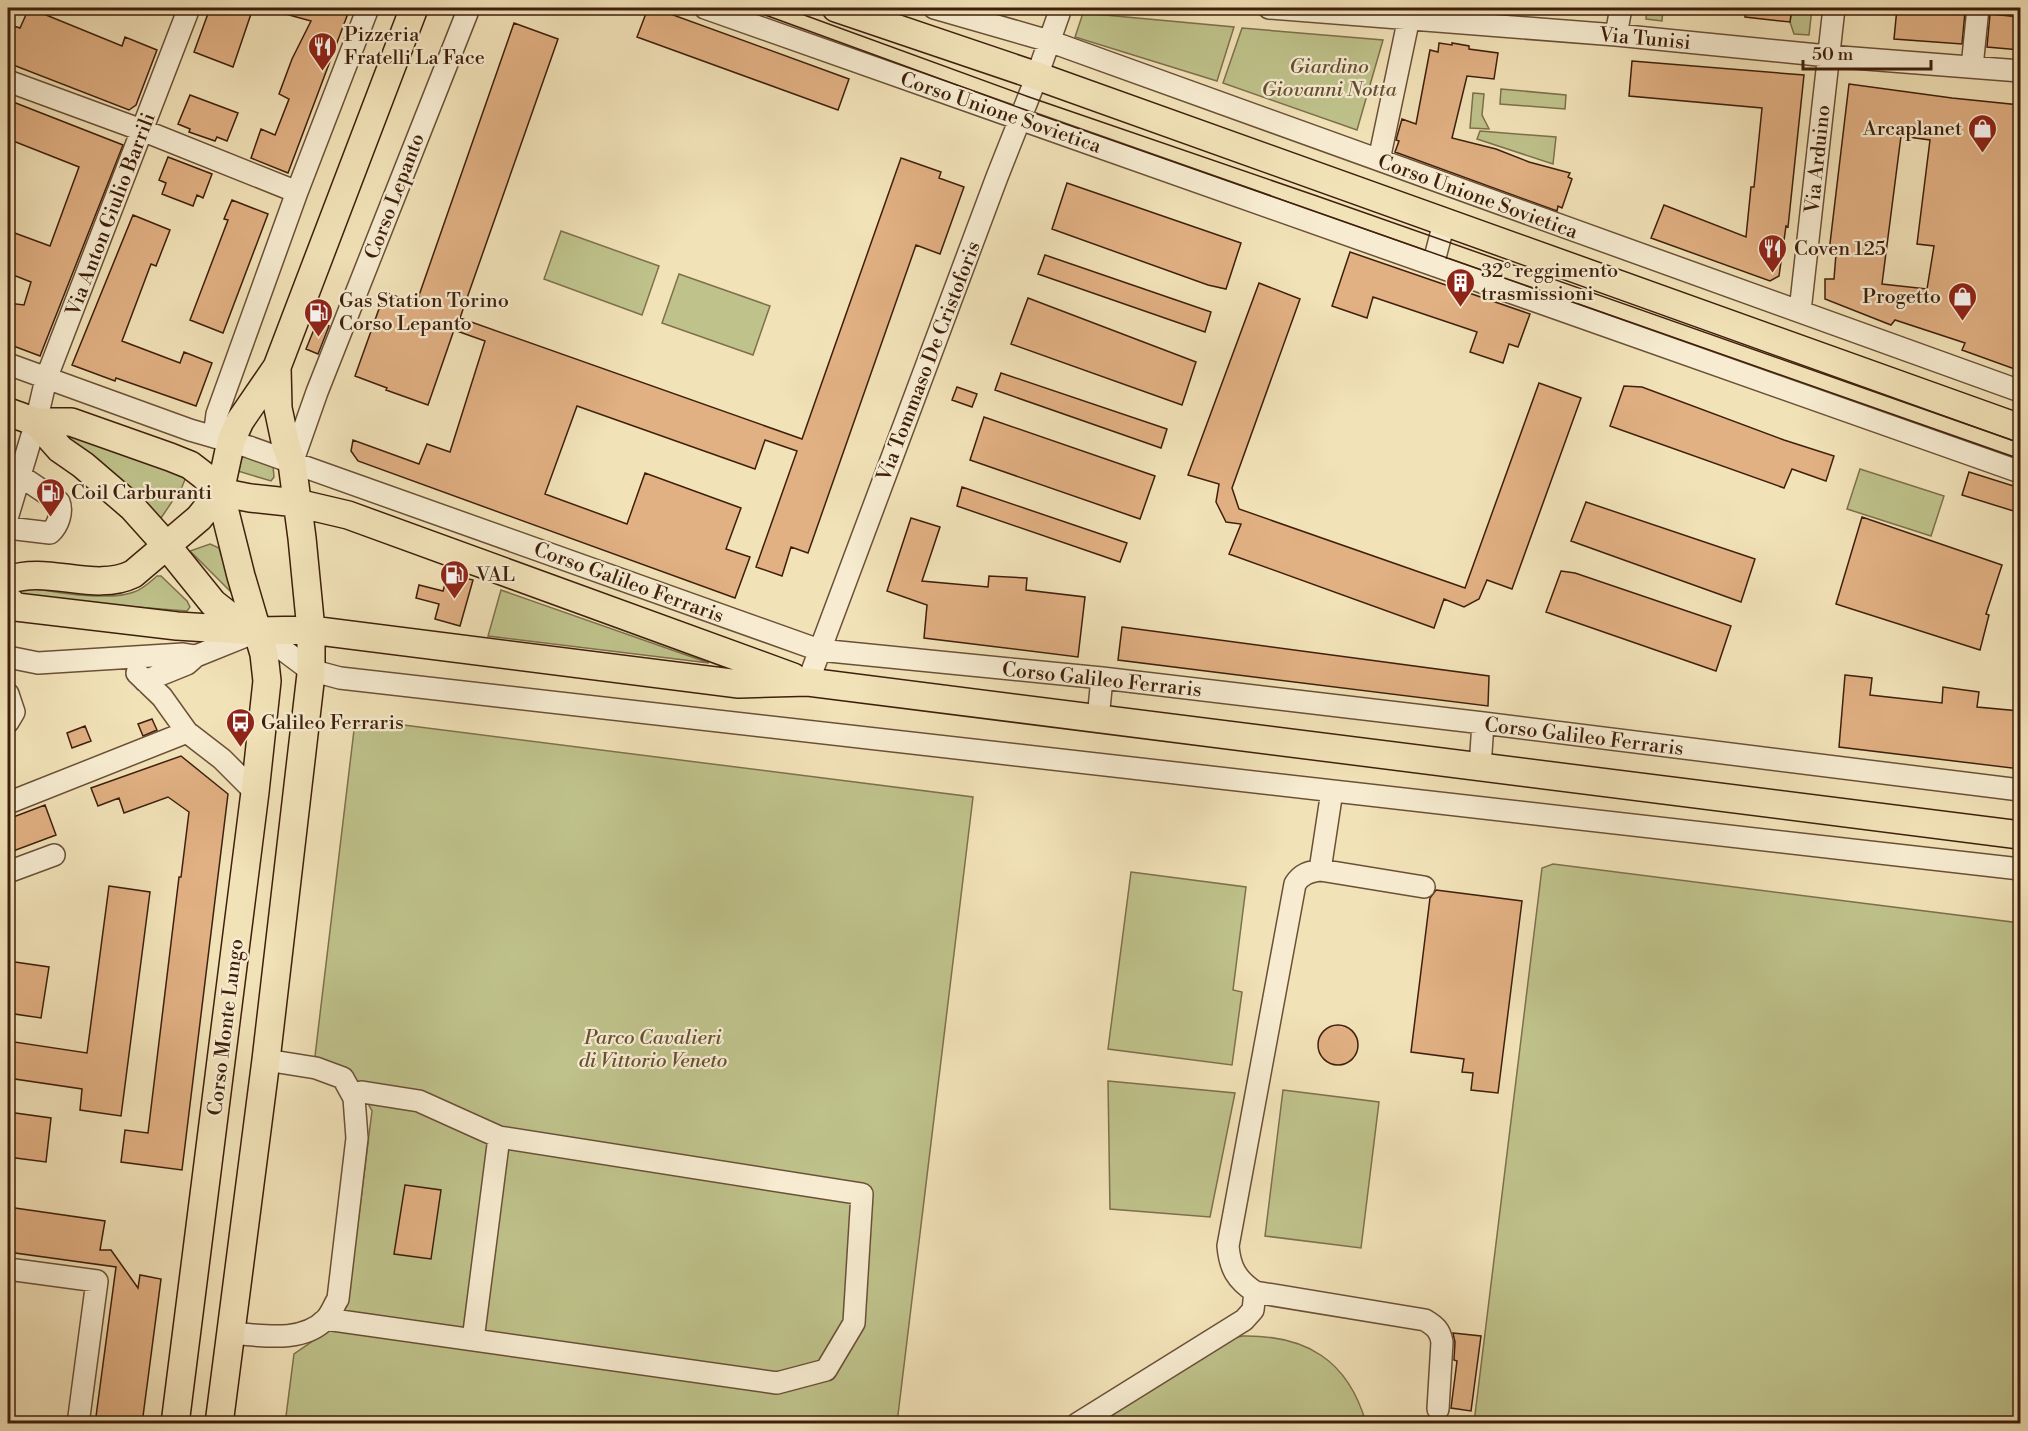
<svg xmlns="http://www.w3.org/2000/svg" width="2028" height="1431" viewBox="0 0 2028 1431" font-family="'Libre Bodoni',serif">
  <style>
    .green { fill: #bfc28b; stroke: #7e704c; stroke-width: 1.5 }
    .building { fill: #e1b083; stroke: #3e1f0c; stroke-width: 1.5; fill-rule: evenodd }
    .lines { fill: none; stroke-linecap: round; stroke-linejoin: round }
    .minor-casing { stroke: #6b5037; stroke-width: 24 }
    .major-casing { stroke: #3e1f0c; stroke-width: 30 }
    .minor { stroke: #f7ecd1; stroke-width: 21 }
    .major { stroke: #f2e2b8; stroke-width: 27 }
    .tram { stroke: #3e1f0c; stroke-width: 1.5 }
    .labels { text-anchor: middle; stroke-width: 4.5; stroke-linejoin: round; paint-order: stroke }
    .poi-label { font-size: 20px; fill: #3e1f0c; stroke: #f7ecd1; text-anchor: start }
    .street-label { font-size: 20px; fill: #3e1f0c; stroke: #f7ecd1 }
    .park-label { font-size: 20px; font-style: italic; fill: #655032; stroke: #f7ecd1 }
  </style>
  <rect width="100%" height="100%" fill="#f2e2b8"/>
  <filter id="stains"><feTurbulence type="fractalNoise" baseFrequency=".00333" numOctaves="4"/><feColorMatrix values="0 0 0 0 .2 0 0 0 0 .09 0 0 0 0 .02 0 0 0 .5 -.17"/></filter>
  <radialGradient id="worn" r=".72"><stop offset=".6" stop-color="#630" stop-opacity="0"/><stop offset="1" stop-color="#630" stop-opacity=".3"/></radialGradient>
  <path class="green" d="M1647,8H1663L1662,21L1646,19Z
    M1792,8H1812L1809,35L1794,34L1790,22Z
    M1083,13L1234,27L1217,81L1075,37Z
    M1242,28L1383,40L1357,130L1223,83Z
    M1501,89L1566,95L1565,109L1500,104Z
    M1473,93L1484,94L1482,115L1489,129L1470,128Z
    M1480,131L1556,137L1553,164L1477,139Z
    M561,231L659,266L642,315L544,279Z
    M679,274L770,306L753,355L662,323Z
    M59,431L186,477L182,487L161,518H156L108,469L76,448Z
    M243,455L273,466L274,477L271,481L238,471Z
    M1860,469L1944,496L1931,536L1847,509Z
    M210,544L219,548L230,583L231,592L190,551Z
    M157,576H161L187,601L190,607L187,611L110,605L8,593L9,585C41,589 105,603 134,592C143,589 150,582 157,576Z
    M501,590L709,663L488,636Z
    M364,720L973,797L897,1423L285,1424L294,1354L339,1323L348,1302L372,1111L351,1073L315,1056L354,730Z
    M1553,864L2020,923V1423H1474L1542,868Z
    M1131,872L1246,887L1233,990L1242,992L1232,1065L1108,1049Z
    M1108,1081L1235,1093L1210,1217L1110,1209Z
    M1283,1090L1379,1102L1361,1248L1265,1236Z
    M1243,1336C1306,1335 1348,1360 1366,1423L1086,1424L1225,1339Z"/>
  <path class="building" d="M29,8L122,46L125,37L157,50L136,105L129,110L8,63V24L20,28Z
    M210,8H253L233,67L194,52Z
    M279,8H350L288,173L251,158L261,129L275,135L289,99L279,94L292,59L311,21L278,12Z
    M648,8H654L849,79L838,110L637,37Z
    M1745,8H1792L1790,22L1745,17Z
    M1897,8L1965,12L1962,44L1894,39Z
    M1990,14L2020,17V50L1987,47Z
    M514,23L558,39L460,318L802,439L901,158L941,172L939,178L964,187L940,254L916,245L808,553L791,547L782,576L756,567L797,451L765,440L755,469L577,406L545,494L627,524L645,473L741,508L726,549L750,557L735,598L358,461L351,451L353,440L419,464L427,444L450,452L485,341L454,330L428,405L386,390L387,388L355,376L385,292L416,304Z
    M1439,43L1452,45V43L1469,46V49L1498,53L1494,79L1467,76L1452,138L1496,149L1529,162L1570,173L1568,177L1572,179L1562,208L1558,206L1557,211L1395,152L1399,141L1396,140L1402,119L1416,124L1430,50L1438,52Z
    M1632,61L1804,75L1788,227L1786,226L1779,276L1770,281L1651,238L1664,205L1746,237L1751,187H1754L1762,108L1629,96Z
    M1849,84L1952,98L2020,105V371L1962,350L1965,343L1895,320L1891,325L1825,299V279H1834L1836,254L1829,252ZM1901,136L1930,140L1917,244L1934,246L1927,289L1882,284Z
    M190,95L238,113L227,141L217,137L215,141L189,132L190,129L178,124Z
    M8,100L123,145L40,356L8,344V303L24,305L31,282L8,273V243L12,232L50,246L79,167L8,139Z
    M168,157L212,174L203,198L197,195L193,206L162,194L166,183L159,180Z
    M1067,183L1241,243L1226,289L1208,285L1052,229Z
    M232,200L268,214L223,333L190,320L228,220L224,219Z
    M133,215L170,230L156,266L151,264L122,341L180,363L184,352L212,363L196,406L116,378L115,381L72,365Z
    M1350,252L1530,314L1518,347L1509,344L1503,363L1470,352L1477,332L1373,297L1367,318L1332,306Z
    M1045,255L1211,312L1205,332L1038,274Z
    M1259,283L1300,299L1232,488L1239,509L1465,588L1539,383L1581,398L1512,589L1487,580L1479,599L1464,607L1444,599L1434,628L1229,554L1241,524L1226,522L1216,502L1219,484L1188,475Z
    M1028,298L1196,362L1182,405L1011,344Z
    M317,322L329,326L318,354L306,349Z
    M1001,373L1167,429L1161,448L995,390Z
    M1624,386L1642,387L1784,440L1834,456L1826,481L1792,469L1784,488L1610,426Z
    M957,387L977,394L972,407L952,400Z
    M984,417L1155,476L1140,519L970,460Z
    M1969,472L2020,488V513L1962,495Z
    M962,487L1127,543L1120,562L957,506Z
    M1586,502L1755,559L1741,602L1571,541Z
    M1862,517L2002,565L1986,614L1989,615L1980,650L1836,604Z
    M911,518L940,527L922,581L988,587L989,576L1027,578L1026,590L1085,597L1078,657L924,638L927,605L887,591Z
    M1561,571L1575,573L1731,626L1716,671L1546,612Z
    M448,574L473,580L460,626L435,619L439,604L416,598L419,585L443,591Z
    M1122,627L1489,676L1488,706L1118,660Z
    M1845,675L1872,678L1870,695L1942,703L1943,687L1979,692L1977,707L2020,711V769L1839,747Z
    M152,719L157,730L143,736L138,724Z
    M85,726L91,741L72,748L67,733Z
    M181,756L228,794L182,1170L121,1162L125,1130L148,1133L179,877H181L189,812L168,797L124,813L119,798L98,806L91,788Z
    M45,805L56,835L8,853V819Z
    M109,886L150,892L121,1116L80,1110L82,1089L8,1078V1041L87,1053Z
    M1436,890L1522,901L1498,1093L1471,1090L1473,1073L1462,1072L1464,1059L1411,1052L1430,898Z
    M8,961L49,967L41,1018L8,1013Z
    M1318 1045a20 20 0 1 1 40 0a20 20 0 1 1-40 0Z
    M8,1112L51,1118L46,1162L8,1157Z
    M405,1185L441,1190L431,1259L394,1254Z
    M8,1207L105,1221L100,1250H111L138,1288L140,1275L161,1279L142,1424H95L116,1267L8,1252Z
    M1453,1333L1481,1336L1471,1411L1451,1408L1457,1361L1454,1360L1455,1342Z"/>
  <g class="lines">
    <defs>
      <path id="minor" d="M705,8L2020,472
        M934,8L1049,41L2020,391
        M1269,8L1616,35L1828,56L2020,71
        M1616,35L1621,8
        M1972,67L1978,8
        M8,81L147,132L297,192
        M1379,160L1411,8
        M1433,265L1444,223
        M1800,311L1834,8
        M8,364L190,430L249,447L819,650L1102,678L1483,723L2020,790
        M214,437L217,414L297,192L368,8
        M292,463L317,392L469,8
        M8,515L36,422L46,379L189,8
        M8,528L50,533C58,526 63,512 59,502L19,475
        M8,657L38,663L183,654L195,656
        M137,673L162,697L187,732L222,759L255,792
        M145,681L187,664L196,656L258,631L310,670L340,678L2020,869
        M808,682L997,177L1037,76L1061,8
        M8,694L14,712L8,722
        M1098,719L1102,678
        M1480,767L1483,723
        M8,803L187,732
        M1320,870L1332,791
        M8,872L54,855
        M1424,887L1320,870C1309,872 1301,874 1295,884L1228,1246C1230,1268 1236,1279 1255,1292L1425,1320C1435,1326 1440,1330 1442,1342L1438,1409
        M8,1269L97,1281L78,1424
        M326,1319L777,1383L826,1370L854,1323L862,1194L499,1137L419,1101L362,1092L352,1094
        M230,1333C260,1335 302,1344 326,1319C331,1314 334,1305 338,1299L357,1138L354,1098L343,1078L316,1068L266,1060
        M473,1340L499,1137
        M1077,1424L1244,1320L1253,1310L1255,1292"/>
      <path id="major" d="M836,8L1037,76L2020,428
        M8,412L36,422H71L170,457L190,465L203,475L220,492L241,576L264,654L267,681L255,792L175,1424
        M36,422L60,449L83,465L132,507L167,546L213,603L236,621L252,629
        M220,492L250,498L297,503L348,515L793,677
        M8,580C48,565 94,593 133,574L199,518L220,492L231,441L240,421L277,367L414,8
        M8,600L16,607L177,626L258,631L311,630L739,684L808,682L2020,835
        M219,1424L266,1060L311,674V630L302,538L292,463L286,446L278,408L277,367"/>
    </defs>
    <use href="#minor" class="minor-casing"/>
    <use href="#major" class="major-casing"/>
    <use href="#minor" class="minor"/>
    <use href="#major" class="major"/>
    <path class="tram" d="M746,8L1023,109L2020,459
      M785,8L1029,97L1317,196L2020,443"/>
  </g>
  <defs>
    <symbol id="restaurant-pin" viewBox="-11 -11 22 30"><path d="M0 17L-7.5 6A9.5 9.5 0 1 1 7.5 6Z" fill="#8f2418" stroke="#f7ecd1"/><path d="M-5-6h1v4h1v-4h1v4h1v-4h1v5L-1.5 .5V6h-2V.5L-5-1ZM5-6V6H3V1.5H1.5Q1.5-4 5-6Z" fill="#fff"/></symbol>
    <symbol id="shop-pin" viewBox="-11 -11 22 30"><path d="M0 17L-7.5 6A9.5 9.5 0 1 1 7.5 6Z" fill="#8f2418" stroke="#f7ecd1"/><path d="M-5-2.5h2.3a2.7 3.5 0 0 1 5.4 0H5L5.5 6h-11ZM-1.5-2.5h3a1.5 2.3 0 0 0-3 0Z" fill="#fff"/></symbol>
    <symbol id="building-pin" viewBox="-11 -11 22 30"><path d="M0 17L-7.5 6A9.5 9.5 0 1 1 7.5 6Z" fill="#8f2418" stroke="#f7ecd1"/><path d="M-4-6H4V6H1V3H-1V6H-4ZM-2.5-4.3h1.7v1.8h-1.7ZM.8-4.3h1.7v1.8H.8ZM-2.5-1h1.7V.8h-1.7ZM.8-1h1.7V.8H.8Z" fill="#fff"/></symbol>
    <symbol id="fuel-pin" viewBox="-11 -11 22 30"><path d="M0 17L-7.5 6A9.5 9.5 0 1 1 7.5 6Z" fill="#8f2418" stroke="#f7ecd1"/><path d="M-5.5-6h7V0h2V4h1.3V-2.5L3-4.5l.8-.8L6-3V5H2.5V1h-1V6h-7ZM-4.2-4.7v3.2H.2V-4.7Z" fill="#fff"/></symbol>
    <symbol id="bus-pin" viewBox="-11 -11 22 30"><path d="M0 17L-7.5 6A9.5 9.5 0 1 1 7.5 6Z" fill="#8f2418" stroke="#f7ecd1"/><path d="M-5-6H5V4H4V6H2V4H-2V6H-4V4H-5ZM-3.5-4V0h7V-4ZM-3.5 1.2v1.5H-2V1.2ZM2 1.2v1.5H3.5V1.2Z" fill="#fff"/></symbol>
  </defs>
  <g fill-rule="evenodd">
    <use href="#restaurant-pin" x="306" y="30" width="33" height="45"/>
    <use href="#shop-pin" x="1966" y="112" width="33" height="45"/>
    <use href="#restaurant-pin" x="1756" y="232" width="33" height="45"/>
    <use href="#building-pin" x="1444" y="266" width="33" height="45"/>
    <use href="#shop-pin" x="1946" y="280" width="33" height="45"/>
    <use href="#fuel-pin" x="302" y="296" width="33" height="45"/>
    <use href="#fuel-pin" x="34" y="476" width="33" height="45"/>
    <use href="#fuel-pin" x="438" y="558" width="33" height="45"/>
    <use href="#bus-pin" x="224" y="706" width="33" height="45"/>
  </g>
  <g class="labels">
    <g class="poi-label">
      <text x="344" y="41">Pizzeria<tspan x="344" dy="23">Fratelli La Face</tspan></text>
      <text x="1962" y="135" text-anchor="end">Arcaplanet</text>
      <text x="1794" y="255">Coven 125</text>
      <text x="1481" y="277">32° reggimento<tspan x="1481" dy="23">trasmissioni</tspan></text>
      <text x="1941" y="303" text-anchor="end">Progetto</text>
      <text x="339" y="307">Gas Station Torino<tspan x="339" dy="23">Corso Lepanto</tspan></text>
      <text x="71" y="499">Coil Carburanti</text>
      <text x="476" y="581">VAL</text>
      <text x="261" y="729">Galileo Ferraris</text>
    </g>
    <g class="street-label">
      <text transform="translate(1645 38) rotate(5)" y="7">Via Tunisi</text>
      <text transform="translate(1001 112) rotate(19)" y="7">Corso Unione Sovietica</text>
      <text transform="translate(1817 159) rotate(-84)" y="7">Via Arduino</text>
      <text transform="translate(394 196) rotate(-69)" y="7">Corso Lepanto</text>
      <text transform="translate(1478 196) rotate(20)" y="7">Corso Unione Sovietica</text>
      <text transform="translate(110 214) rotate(-69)" y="7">Via Anton Giulio Barrili</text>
      <text transform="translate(928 361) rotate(-69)" y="7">Via Tommaso De Cristoforis</text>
      <text transform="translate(629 582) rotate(20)" y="7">Corso Galileo Ferraris</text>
      <text transform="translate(1102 679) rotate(6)" y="7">Corso Galileo Ferraris</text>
      <text transform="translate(1584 736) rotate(7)" y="7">Corso Galileo Ferraris</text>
      <text transform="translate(225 1027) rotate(-83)" y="7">Corso Monte Lungo</text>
    </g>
    <g class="park-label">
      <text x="1329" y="73">Giardino<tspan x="1329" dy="23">Giovanni Notta</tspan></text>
      <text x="653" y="1044">Parco Cavalieri<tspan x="653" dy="23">di Vittorio Veneto</tspan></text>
    </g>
  </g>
  <rect width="2028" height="1431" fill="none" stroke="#f2e2b8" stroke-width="30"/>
  <rect x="9" y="9" width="2010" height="1413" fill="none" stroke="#3e1f0c" stroke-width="3"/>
  <rect x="15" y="15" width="1998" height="1401" fill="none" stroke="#3e1f0c" stroke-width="1.5"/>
  <path d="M1803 60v9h128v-9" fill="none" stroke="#3e1f0c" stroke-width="3"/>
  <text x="1812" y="60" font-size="18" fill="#3e1f0c" stroke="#f7ecd1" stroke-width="4.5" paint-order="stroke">50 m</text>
  <rect width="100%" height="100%" filter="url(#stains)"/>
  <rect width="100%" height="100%" fill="url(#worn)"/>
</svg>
